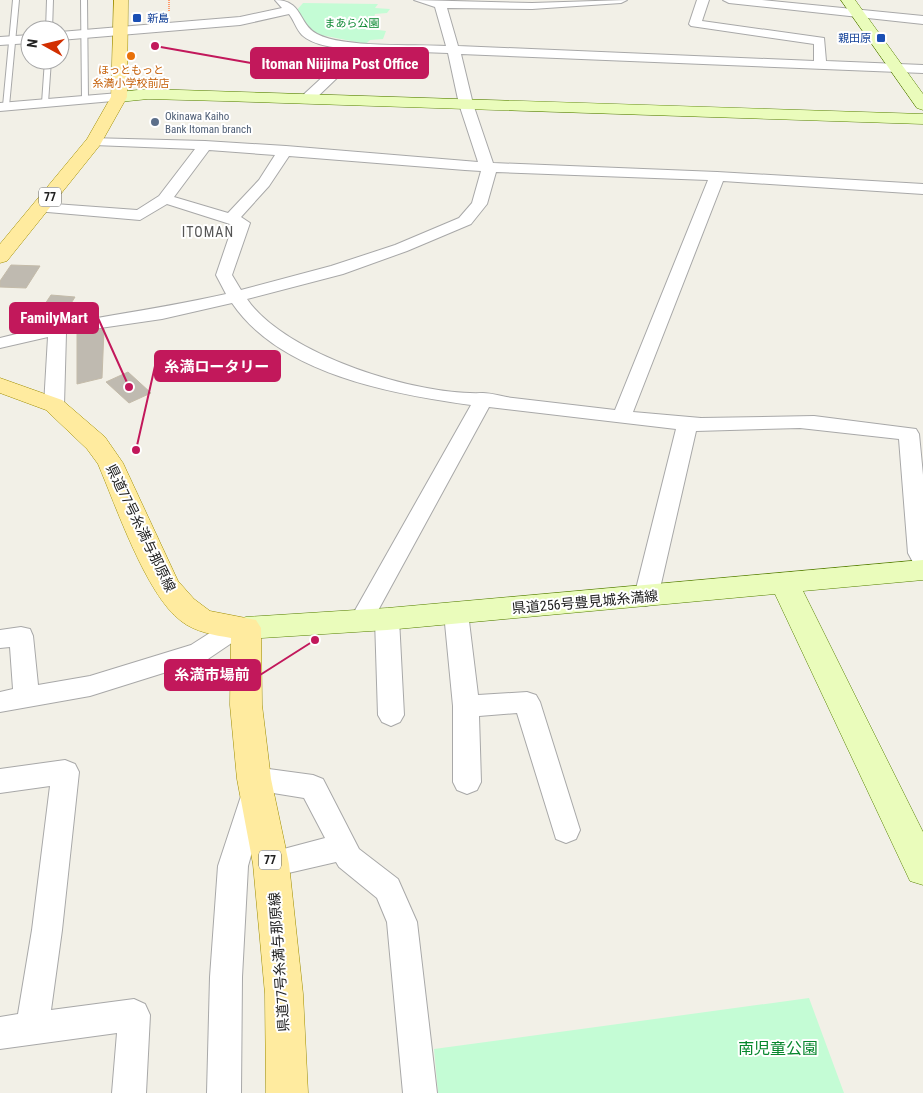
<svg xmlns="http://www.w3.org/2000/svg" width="923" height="1093" viewBox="0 0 923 1093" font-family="'Roboto Condensed','Noto Sans JP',sans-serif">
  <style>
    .park { fill: #c4fcd5 }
    .building { fill: #bfbab0; stroke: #c4bba9 }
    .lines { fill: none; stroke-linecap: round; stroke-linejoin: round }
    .lane-casing { stroke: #a8a8a8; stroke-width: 2 }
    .street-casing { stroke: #a8a8a8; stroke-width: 2 }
    .secondary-casing { stroke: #568000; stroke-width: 1 }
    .primary-casing { stroke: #9e8d00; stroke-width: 1 }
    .path { stroke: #ff9b6b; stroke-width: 2; stroke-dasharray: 1 1; stroke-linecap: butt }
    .lane { fill: #fff; fill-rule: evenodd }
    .street { fill: #fff; fill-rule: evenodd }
    .secondary { fill: #eafcbb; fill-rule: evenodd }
    .primary { fill: #ffeb9f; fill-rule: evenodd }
    .transit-dot { fill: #1a4fb4; stroke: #fff; stroke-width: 2 }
    .food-dot { fill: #e8710a; stroke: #fff; stroke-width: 2 }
    .service-dot { fill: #5c6f8a; stroke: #fff; stroke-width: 2 }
    .labels { text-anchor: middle; stroke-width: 4; stroke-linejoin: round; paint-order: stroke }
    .far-transit-label { font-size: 11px; fill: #164399; stroke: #fff; text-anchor: start }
    .far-park-label { font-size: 11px; fill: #07872e; stroke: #fff }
    .far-food-label { font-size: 11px; fill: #c56008; stroke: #fff }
    .far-service-label { font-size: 11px; fill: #4e5e75; stroke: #fff; text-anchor: start }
    .shield { fill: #fff; stroke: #646464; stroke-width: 1 }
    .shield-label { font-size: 12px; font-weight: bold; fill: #212121 }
    .far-quarter-label { font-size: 14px; letter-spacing: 1px; fill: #545454; stroke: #fff }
    .street-label { font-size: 14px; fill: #212121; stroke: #fff }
    .near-park-label { font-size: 16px; fill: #07872e; stroke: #fff }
    .leader { fill: none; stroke: #c2185b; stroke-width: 2 }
    .callout-dot { fill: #c2185b; stroke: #fff; stroke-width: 2 }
    .callout { fill: #c2185b; stroke: #c2185b; stroke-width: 2 }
    .callout-label { font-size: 15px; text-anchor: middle; font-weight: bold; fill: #fff }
  </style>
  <rect width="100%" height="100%" fill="#f2f0e7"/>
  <path class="park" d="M303,3L378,4L375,8L390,9L387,13L375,14L371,29L386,31L383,39L370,40L366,44L321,35L307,29L296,11Z
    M809,998L844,1093H438L434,1049Z"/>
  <path class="building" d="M11,265L40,266L26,288L0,287V281Z
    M51,295L75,297L60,321L35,319Z
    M104,329L102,378L77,384V333Z
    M128,372L151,393L129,403L106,382Z"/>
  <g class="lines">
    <defs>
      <path id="lane" d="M13,0H19L9,106L6,108L3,106Z
        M47,0H53L52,30H46Z
        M81,0H87L88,100L85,102L82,100Z
        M45,60H51L48,103L45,105L42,103Z"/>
      <path id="street" d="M275,0C303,0 298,24 317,34C343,48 414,44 446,46L435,7L414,0L532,3L627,0L621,3L532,9L447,8L458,46L814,61V44L691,26L689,24L697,0H709L702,21L824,38L826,61L923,65V73L461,54L473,104L493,163L717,172L923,184V194L723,181L633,412L701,418L814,416L916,429L919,434L923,475V568L915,566L908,553L899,439L800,428L696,431L658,597L654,603L646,606L638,603L634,597L676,429L489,407L369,627L361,630L353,627L349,621L471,405C392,394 280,374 232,303L162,319L66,333L64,405L61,409L54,411L47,409L44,405L48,337L0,348V338C75,319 151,311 226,294L216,275L233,225L167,204L140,220L36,211L33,208L41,203L137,210L159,196L195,149L94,145L87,141L89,138L205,141L286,146L478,162L459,104L448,53L366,50L312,102L307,103L300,99L302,96L353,49C337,48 314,46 302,35C296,29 294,20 289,14L240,25L60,40V32L240,17L282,8ZM209,150L275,155L259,180L228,213L174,197ZM289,156L465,170L481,171L472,203L459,218L395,245L331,266L241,290L232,275L250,223L241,217L269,186ZM496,172L708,180L615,410C581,406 547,402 513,398C503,397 492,393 483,393C418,396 285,355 247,299L343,274L407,251L471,224L487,204Z
        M723,0H762L923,16V24L729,3Z
        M30,35V43L0,45V37Z
        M119,93L124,94L126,97L124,100L0,111V103Z
        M456,604L464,607L468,613L478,695L527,692L536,695L540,702L580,830L576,839L566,843L556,839L517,713L479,716L481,782L477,790L467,794L457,790L453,782V706L444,613L448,607Z
        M387,610L395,613L399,619L404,715L400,722L391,726L382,722L378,715L375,619L379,613Z
        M236,619L245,622L248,628L245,634L208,659L90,696L0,712V692L13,689L10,647L0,648V630L21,627L30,629L33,636L38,685L90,676L191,645L227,622Z
        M65,760L75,764L79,772L62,930L51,1010L134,999L145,1004L150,1015L146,1093H112L117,1033L0,1049V1017L18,1014L32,930L50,786L0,793V769Z
        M254,767L313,775L323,779L359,849L398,879L417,922L437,1093H403L387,922L377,898L339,867L336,862L271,877L261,873L256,864L261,855L325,838L304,798L267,792L268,795L248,866L242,977L241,1093H207L210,977L218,866L244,787L240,779L244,771Z"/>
      <path id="secondary" d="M841,0H855L923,94V110L917,108Z
        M148,89L923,114V124L223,101L148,99L119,102L111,97L119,92Z
        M923,560V580L803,591L923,832V885L910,881L775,594L387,630L246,639L236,636L231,628L236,620L246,617L387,608Z"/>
      <path id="primary" d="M114,0H128L127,97L100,145L7,261L0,263V244L87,139L111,97Z
        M0,378L62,400L105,437L123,463L178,581L194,599L210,611L256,620L261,628L262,705L271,779L289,864L303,994L308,1093H266L265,994L253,864L237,779L230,705L231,638C214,635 195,632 181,621C146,595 116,506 98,464L87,449L46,410L0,393Z"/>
    </defs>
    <use href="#lane" class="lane-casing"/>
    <use href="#street" class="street-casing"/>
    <use href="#secondary" class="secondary-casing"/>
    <use href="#primary" class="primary-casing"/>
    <path class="path" d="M169,0V12"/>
    <use href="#lane" class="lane"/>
    <use href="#street" class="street"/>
    <use href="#secondary" class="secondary"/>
    <use href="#primary" class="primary"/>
  </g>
  <g class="transit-dot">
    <rect x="132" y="13" width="10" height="10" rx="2.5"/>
    <rect x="876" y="33" width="10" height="10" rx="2.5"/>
  </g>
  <circle class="food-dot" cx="131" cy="56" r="5"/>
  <circle class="service-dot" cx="155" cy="122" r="5"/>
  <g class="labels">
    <g class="far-transit-label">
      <text x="147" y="22">新島</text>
      <text x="871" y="42" text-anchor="end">親田原</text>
    </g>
    <g class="far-park-label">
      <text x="352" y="27">まあら公園</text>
    </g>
    <g class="far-food-label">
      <text x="131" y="74">ほっともっと<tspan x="131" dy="13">糸満小学校前店</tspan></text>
    </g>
    <g class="far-service-label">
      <text x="165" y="120">Okinawa Kaiho<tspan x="165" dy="13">Bank Itoman branch</tspan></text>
    </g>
    <g class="shield">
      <rect x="39" y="187.5" width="22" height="19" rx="4"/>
      <rect x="259" y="850.5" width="22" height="19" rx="4"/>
    </g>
    <g class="shield-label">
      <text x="50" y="201">77</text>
      <text x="270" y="864">77</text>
    </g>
    <g class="far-quarter-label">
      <text x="208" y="237">ITOMAN</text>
    </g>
    <g class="street-label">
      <text transform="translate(141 528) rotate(64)" y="5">県道77号糸満与那原線</text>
      <text transform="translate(585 602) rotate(-5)" y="5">県道256号豊見城糸満線</text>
      <text transform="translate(279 962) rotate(-94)" y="5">県道77号糸満与那原線</text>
    </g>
    <g class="near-park-label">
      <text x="778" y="1054">南児童公園</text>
    </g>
  </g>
  <path class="leader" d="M155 46L251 63M129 387L98 318M136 450L155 366M315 640L260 675"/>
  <g class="callout-dot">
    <circle cx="155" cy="46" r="5"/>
    <circle cx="129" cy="387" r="5"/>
    <circle cx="136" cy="450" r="5"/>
    <circle cx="315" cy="640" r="5"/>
  </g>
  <g class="callout">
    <rect x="251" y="48" width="177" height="30" rx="5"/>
    <rect x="10" y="303" width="88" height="30" rx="5"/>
    <rect x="155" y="351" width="125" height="30" rx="5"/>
    <rect x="165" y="660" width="95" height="30" rx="5"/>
  </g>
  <g class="callout-label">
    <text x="340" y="69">Itoman Niijima Post Office</text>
    <text x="54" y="323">FamilyMart</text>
    <text x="217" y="372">糸満ロータリー</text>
    <text x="212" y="680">糸満市場前</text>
  </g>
  <g transform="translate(45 45) rotate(278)"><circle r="24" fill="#ffffff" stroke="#a6a6a6"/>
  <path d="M0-4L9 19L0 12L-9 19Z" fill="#d22f00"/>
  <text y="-8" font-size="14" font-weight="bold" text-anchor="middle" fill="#212121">N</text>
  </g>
</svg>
